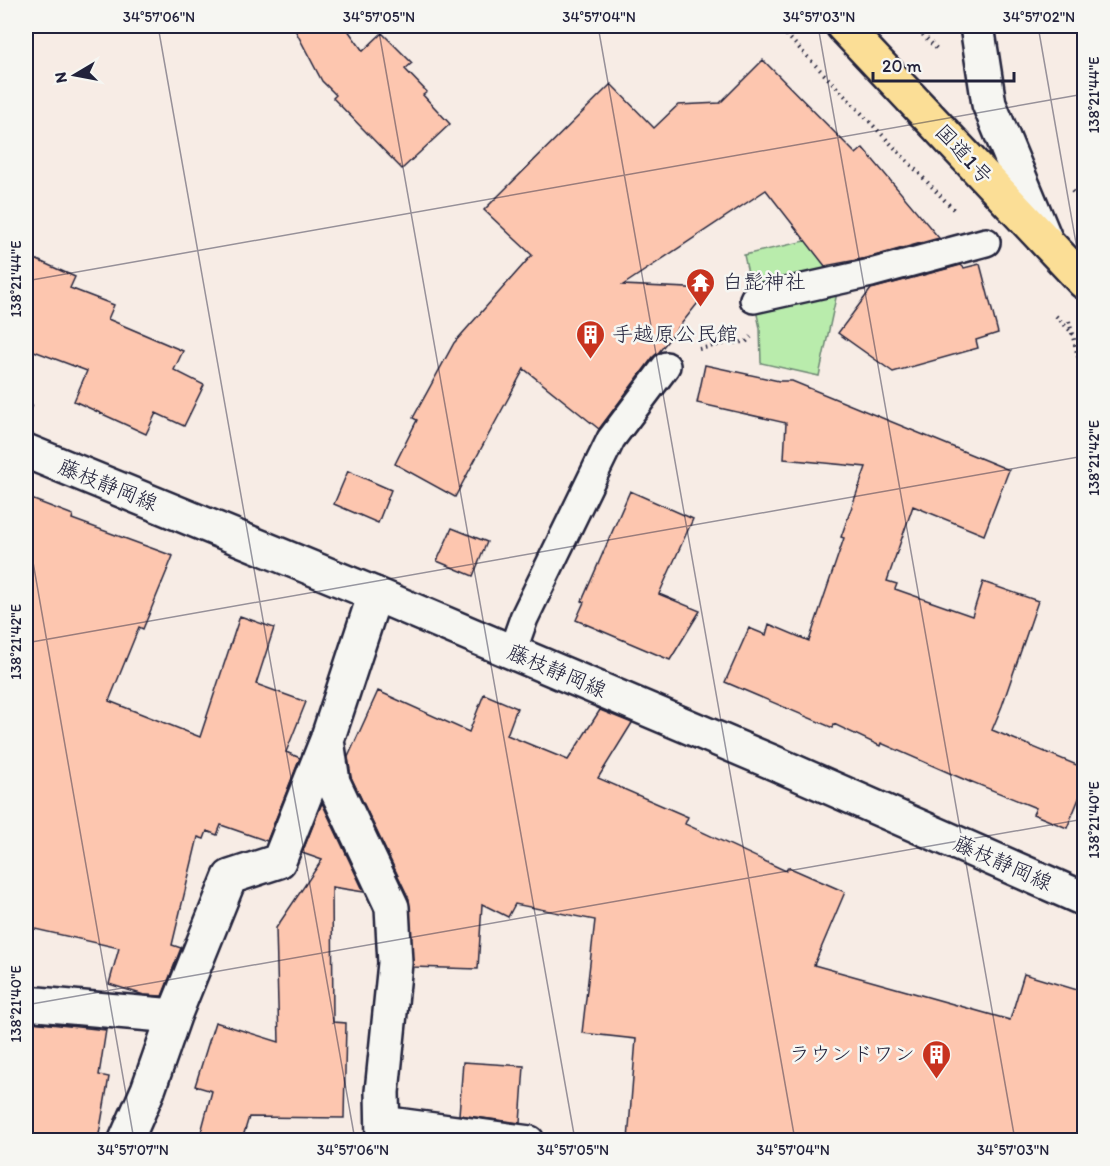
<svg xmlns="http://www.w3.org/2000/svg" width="1110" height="1166" viewBox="0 0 1110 1166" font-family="Itim,'Klee One',sans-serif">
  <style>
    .green { fill: #b9ecac; stroke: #6e8774; stroke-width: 1.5 }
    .building { fill: #fdc6af; stroke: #22223b; stroke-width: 1.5 }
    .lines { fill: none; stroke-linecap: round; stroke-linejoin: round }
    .lane-casing { stroke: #22223b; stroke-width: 32 }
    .street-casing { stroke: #22223b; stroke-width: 38 }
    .secondary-casing { stroke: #22223b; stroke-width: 38 }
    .highway-casing { stroke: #22223b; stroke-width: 38 }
    .path { stroke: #22223b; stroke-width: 4; stroke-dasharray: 1.5 4.5; stroke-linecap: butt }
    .lane { stroke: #f6f6f2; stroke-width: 27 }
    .street { stroke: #f6f6f2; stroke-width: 33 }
    .secondary { stroke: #f6f6f2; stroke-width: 33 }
    .highway { stroke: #fbde96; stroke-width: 33 }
    .ticks { fill: none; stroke: #22223b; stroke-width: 1.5; stroke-opacity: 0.45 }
    .labels { text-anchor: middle; stroke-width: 5; stroke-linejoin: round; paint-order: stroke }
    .street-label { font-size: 21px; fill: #22223b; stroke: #f6f6f2 }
    .poi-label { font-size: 21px; fill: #22223b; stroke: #f6f6f2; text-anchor: start }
    .neatline { fill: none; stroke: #22223b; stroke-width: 2 }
    .ticks-label { font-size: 15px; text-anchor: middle; fill: #22223b }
  </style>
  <rect width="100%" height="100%" fill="#f7ece5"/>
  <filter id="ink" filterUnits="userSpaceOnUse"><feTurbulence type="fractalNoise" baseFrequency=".0167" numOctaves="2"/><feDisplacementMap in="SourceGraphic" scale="12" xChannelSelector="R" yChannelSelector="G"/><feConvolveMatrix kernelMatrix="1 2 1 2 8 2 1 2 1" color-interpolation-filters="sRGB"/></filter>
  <g filter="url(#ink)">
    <path class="green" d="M818,238L840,279L819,376L761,363L760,328L744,255Z"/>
    <path class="building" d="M293,26H345L363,51L382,33L412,63L405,69L427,92L423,95L450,124L402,169L333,98L336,95L322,81Z
      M763,60L856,154L863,148L939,238L867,258L825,266L766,190L623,285L709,289L659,352L653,357L599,429L524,369L455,497L395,464L417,420L413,418L454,343L532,255L484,210L611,84L654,128L678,105L720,103Z
      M26,255L75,277L70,288L114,305L108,319L183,351L174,370L204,385L184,426L156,413L146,434L74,401L87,371L26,348Z
      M980,264L998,333L976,340L978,348L893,372L838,333L871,289L961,265L964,268Z
      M705,365L779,381H792L1009,470L984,535L913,506L887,581L897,584L895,589L972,616L983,582L1038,601L1002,706L992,730L1084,768V786L1067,828L1033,814L1036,808L970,781V782L881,743L880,746L834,724L833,728L725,682L749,628L766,635L769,624L809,641L844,538L841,537L866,467L784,459L786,423L697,403Z
      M348,471L391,490L378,523L334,504Z
      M630,491L693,519L659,594L700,611L670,660L576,620L584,602L582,601Z
      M26,497L73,515L72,519L173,556L143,629L139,627L109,701L200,737L240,616L274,628L256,684L306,702L286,752L300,758L267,841L221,825L217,835L207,831L204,839L198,837L172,945L181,948L162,996L144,995L109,984L119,948L26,927Z
      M452,528L487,542L473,576L437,561Z
      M378,691L469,732L484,694L517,708L507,735L568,760L600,710L632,723L598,778L688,817L685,824L786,871L788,867L845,892L814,965L1010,1020L1024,974L1084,992V1140H628L636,1039L582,1033L595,920L515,904L508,917L482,904L478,969L413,967L409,899L351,777L348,757Z
      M322,803L364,892L332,887L333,1022L346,1023L344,1118L249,1117L242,1140H199L212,1091L195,1086L215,1022L279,1042L276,928L322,860L302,853Z
      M31,1022L106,1030L99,1075L109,1077L98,1140H26V1067Z
      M463,1062L524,1066L520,1123L459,1115Z"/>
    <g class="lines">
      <defs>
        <path id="lane" d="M754,299L871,273L986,242
          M512,652L524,618L611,439L666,366
          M382,1120L530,1140"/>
        <path id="street" d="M977,26L989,104L1046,241
          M327,740L333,782L392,907L395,963L382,1092L383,1140
          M26,1003L174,1016
          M126,1140L148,1090L174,1016L230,877L279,861L327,740L375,594"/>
        <path id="secondary" d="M26,451L375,594L772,762L1084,899"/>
        <path id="highway" d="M843,26L1084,282"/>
      </defs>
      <use href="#lane" class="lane-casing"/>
      <use href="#street" class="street-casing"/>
      <use href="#secondary" class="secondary-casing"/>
      <use href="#highway" class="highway-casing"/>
      <path class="path" d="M778,26L955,211
        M914,26L937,49
        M1072,191L1084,204
        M1056,316L1084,345
        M1069,321L1084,381
        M699,349L728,343L746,342L751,337
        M26,404L36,409"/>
      <use href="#lane" class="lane"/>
      <use href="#street" class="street"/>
      <use href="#secondary" class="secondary"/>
      <use href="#highway" class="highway"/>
    </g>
  </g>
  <path class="ticks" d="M158,26L355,1140M378,26L575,1140M598,26L795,1140M818,26L1015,1140M1038,26L1084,289M26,281L1084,94M26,522L134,1140M26,643L1084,456M26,1005L1084,819"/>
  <defs>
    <symbol id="temple-pin" viewBox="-11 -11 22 30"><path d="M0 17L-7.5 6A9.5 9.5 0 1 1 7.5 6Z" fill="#c8321e" stroke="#f6f6f2"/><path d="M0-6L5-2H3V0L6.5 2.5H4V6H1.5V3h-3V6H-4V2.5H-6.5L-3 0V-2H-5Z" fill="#fff"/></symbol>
    <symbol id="building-pin" viewBox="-11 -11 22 30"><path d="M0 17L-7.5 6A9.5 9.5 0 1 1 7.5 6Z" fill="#c8321e" stroke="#f6f6f2"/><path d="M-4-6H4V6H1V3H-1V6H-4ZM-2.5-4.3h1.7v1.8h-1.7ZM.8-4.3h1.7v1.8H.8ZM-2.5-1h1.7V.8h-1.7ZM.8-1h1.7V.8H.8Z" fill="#fff"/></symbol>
  </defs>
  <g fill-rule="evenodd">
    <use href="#temple-pin" x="684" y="266" width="33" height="45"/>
    <use href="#building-pin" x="574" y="318" width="33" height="45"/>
    <use href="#building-pin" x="920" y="1038" width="33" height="45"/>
  </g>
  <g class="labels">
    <g class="street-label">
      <text transform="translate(964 154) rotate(47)" y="7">国道1号</text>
      <text transform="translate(108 485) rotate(22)" y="7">藤枝静岡線</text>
      <text transform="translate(557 671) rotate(23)" y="7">藤枝静岡線</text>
      <text transform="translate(1003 863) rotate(24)" y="7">藤枝静岡線</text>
    </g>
    <g class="poi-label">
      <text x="722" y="289">白髭神社</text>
      <text x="612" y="341">手越原公民館</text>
      <text x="915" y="1061" text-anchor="end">ラウンドワン</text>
    </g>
  </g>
  <rect width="1110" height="1166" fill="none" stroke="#f6f6f2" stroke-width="66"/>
  <g transform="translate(75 75) rotate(260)" stroke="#f6f6f2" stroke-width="4.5" paint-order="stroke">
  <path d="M0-4.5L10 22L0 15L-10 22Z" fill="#22223b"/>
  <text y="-9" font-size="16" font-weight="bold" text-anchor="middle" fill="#22223b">N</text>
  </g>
  <path d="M873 72v9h141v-9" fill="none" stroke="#22223b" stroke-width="3"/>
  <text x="882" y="72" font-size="18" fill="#22223b" stroke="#f6f6f2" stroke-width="4.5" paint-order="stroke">20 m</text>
  <rect x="33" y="33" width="1044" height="1100" class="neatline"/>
  <g class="ticks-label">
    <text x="159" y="22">34°57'06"N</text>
    <text x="379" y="22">34°57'05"N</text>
    <text x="599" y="22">34°57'04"N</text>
    <text x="819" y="22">34°57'03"N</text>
    <text x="1039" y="22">34°57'02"N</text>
    <text transform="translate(1094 95) rotate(-90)" y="5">138°21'44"E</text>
    <text transform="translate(16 279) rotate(-90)" y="5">138°21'44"E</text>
    <text transform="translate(1094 458) rotate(-90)" y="5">138°21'42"E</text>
    <text transform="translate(16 642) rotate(-90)" y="5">138°21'42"E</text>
    <text transform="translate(1094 820) rotate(-90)" y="5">138°21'40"E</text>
    <text transform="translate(16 1004) rotate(-90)" y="5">138°21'40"E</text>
    <text x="133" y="1155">34°57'07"N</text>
    <text x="353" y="1155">34°57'06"N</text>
    <text x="573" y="1155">34°57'05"N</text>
    <text x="793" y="1155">34°57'04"N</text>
    <text x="1013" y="1155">34°57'03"N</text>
  </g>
</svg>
